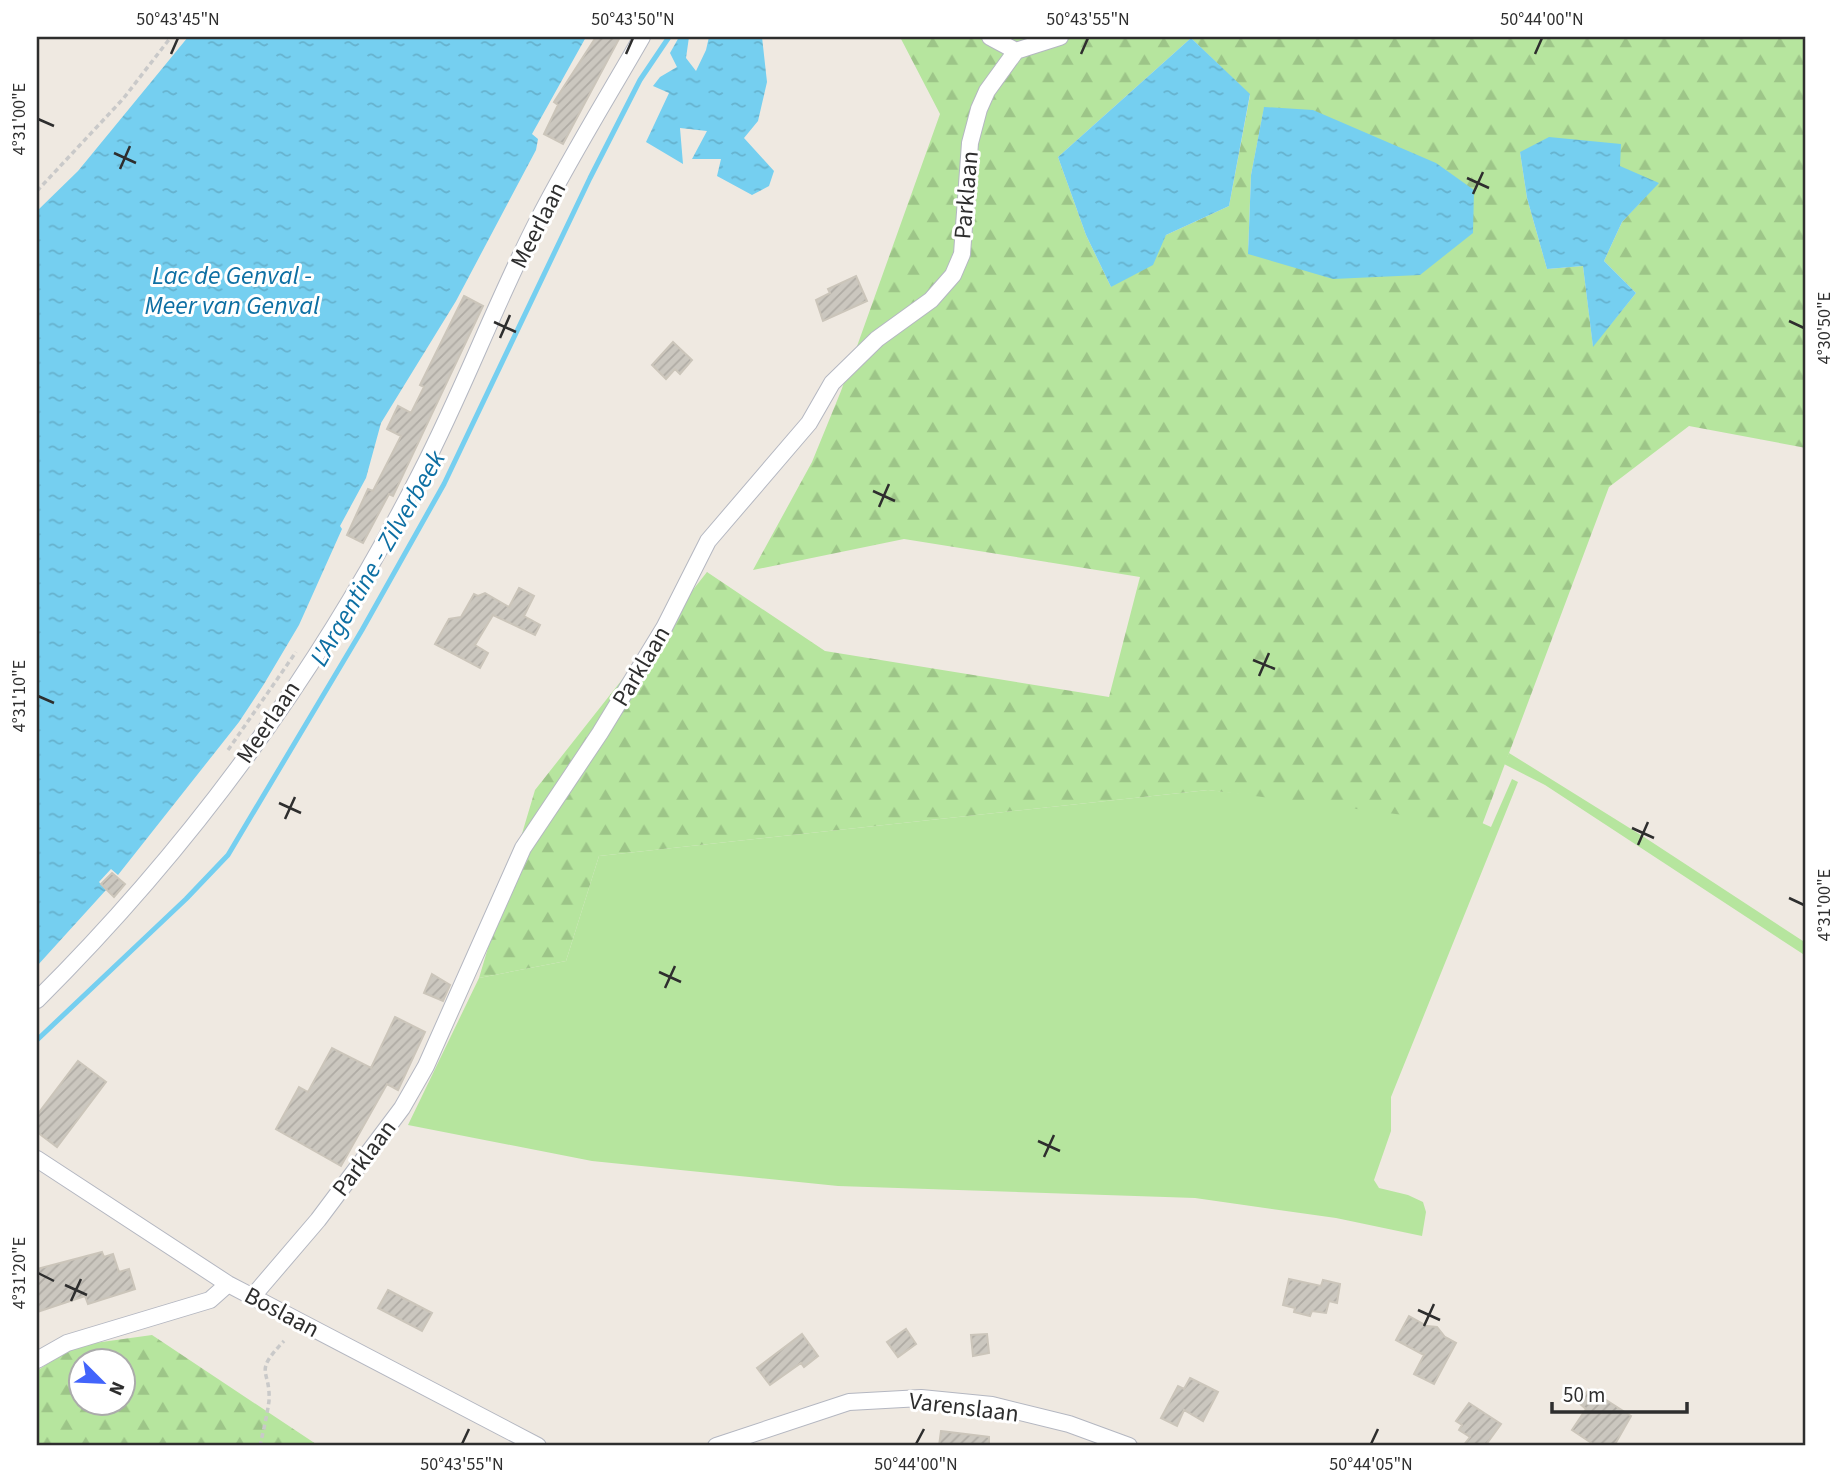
<svg xmlns="http://www.w3.org/2000/svg" width="1843" height="1483" viewBox="0 0 1843 1483" font-family="'Source Sans 3',sans-serif">
  <style>
    .grass { fill: #b6e59e }
    .forest { fill: url(#forest-firs); fill-rule: evenodd }
    .water { fill: url(#water-ripples) }
    .lines { fill: none; stroke-linecap: round; stroke-linejoin: round }
    .stream { stroke: #75cff0; stroke-width: 5 }
    .building { fill: url(#building-hatch); stroke: #cbc5ba; stroke-width: 2 }
    .street-casing { stroke: #b4b7c1; stroke-width: 18 }
    .path { stroke: #c9c9c9; stroke-width: 3.5; stroke-dasharray: 5 3.5; stroke-linecap: butt }
    .street { stroke: #fff; stroke-width: 16 }
    .ticks { fill: none; stroke: #2e2e2e; stroke-width: 2.5 }
    .labels { text-anchor: middle; stroke-width: 6; stroke-linejoin: round; paint-order: stroke }
    .street-label { font-size: 24px; fill: #2e2e2e; stroke: #fff }
    .water-label { font-size: 26px; font-style: italic; fill: #0d6fa3; stroke: #fff }
    .neatline { fill: none; stroke: #2e2e2e; stroke-width: 2.5 }
    .ticks-label { font-size: 18px; text-anchor: middle; fill: #2e2e2e }
  </style>
  <defs>
    <pattern id="forest-firs" width="22" height="20" patternUnits="userSpaceOnUse" patternTransform="scale(1.75)"><rect width="22" height="20" fill="#b6e59e"/><path d="M5 1l3.5 6h-7zM16 11l3.5 6h-7z" fill="#9dc588"/></pattern>
    <pattern id="water-ripples" width="26" height="14" patternUnits="userSpaceOnUse" patternTransform="scale(1.75)"><rect width="26" height="14" fill="#75cff0"/><path d="M2 4q2-2 4 0t4 0M15 11q2-2 4 0t4 0" fill="none" stroke="#66b2ce"/></pattern>
    <pattern id="building-hatch" width="6" height="6" patternUnits="userSpaceOnUse" patternTransform="scale(1.75)"><rect width="6" height="6" fill="#cbc7bf"/><path d="M-1 1l2-2M0 6l6-6M5 7l2-2" fill="none" stroke="#afaba4"/></pattern>
  </defs>
  <rect width="100%" height="100%" fill="#efe9e1"/>
  <path class="grass" d="M1509,753L1644,837L1806,943V956L1545,785L1504,764Z
    M1512,779L1518,782L1391,1097V1131L1374,1180L1379,1188L1408,1195L1423,1202L1426,1212L1422,1236L1336,1218L1195,1198L838,1186L592,1161L408,1125L479,978L566,961L599,856L1208,790L1471,818L1491,827Z"/>
  <path class="forest" d="M900,37H1806V448L1689,426L1609,487L1482,825L1208,790L599,856L566,961L479,978L535,790L707,572L825,651L1109,697L1140,577L904,539L753,570L812,462L841,391L940,114ZM1191,38L1250,95L1229,206L1166,235L1111,287L1086,235L1058,157ZM1264,108L1248,254L1251,175ZM1520,152L1658,183L1622,222L1604,261L1636,293L1593,346L1583,266L1547,269L1527,198Z
    M152,1335L319,1446H37V1371L73,1346ZM80,1360H122V1402H80Z"/>
  <path class="water" d="M188,37H586L532,134L538,139L536,150L456,301L381,423L366,478L340,526L342,529L299,625L264,684L239,722L118,875L111,869L99,882L106,890L37,966V211L78,171Z
    M679,37H689L686,58L696,71L706,50L709,37H762L767,82L758,121L744,138L774,171L769,186L752,195L717,176L721,159H692L707,131L680,128L683,164L646,142L669,93L653,86L660,77L677,67L670,53Z
    M1191,38L1250,94L1229,206L1166,235L1153,265L1111,287L1086,235L1058,157Z
    M1264,107L1313,110L1436,163L1474,190L1473,233L1420,275L1333,279L1248,254L1251,175Z
    M1549,137L1621,144L1620,166L1659,183L1622,222L1604,261L1636,293L1593,347L1583,266L1547,269L1527,198L1520,152Z"/>
  <g class="lines">
    <path class="stream" d="M37,1040L186,899L228,855L362,630L444,484L590,178L640,80L669,37"/>
  </g>
  <path class="building" d="M596,37H620L563,144L544,134L558,105L554,102Z
    M856,276L867,301L823,321L816,300L830,293L828,289Z
    M464,296L483,306L393,496L389,494L363,543L347,535L368,489L373,491L401,436L387,429L398,406L411,413L424,387L420,385Z
    M673,342L692,360L680,374L675,369L666,379L652,365Z
    M519,588L534,596L524,616L540,625L535,635L493,615L475,645L488,653L480,668L435,644L449,619L461,617L474,594L478,596L485,593L509,607Z
    M112,873L125,884L114,897L101,884Z
    M432,974L450,985L443,1001L424,993Z
    M395,1017L425,1032L398,1090L387,1084L341,1166L276,1129L299,1087L308,1092L332,1048L371,1068Z
    M78,1061L106,1082L57,1147L37,1132V1115Z
    M102,1252L104,1257L113,1254L119,1272L129,1269L135,1289L88,1304L85,1296L37,1312V1269Z
    M1289,1279L1321,1286L1323,1280L1340,1284L1337,1303L1329,1301L1326,1313L1312,1311L1310,1316L1294,1312L1295,1308L1283,1305Z
    M388,1290L432,1313L422,1331L378,1308Z
    M1409,1316L1427,1326L1437,1327L1445,1337L1456,1343L1434,1384L1414,1374L1424,1355L1396,1340Z
    M906,1329L916,1344L898,1357L887,1342Z
    M802,1334L818,1356L804,1367L801,1363L770,1385L757,1368Z
    M987,1334L989,1353L973,1356L971,1335Z
    M1190,1378L1218,1392L1203,1421L1184,1410L1177,1426L1161,1418L1178,1386L1184,1389Z
    M1589,1389L1631,1416L1614,1446H1596L1572,1430L1586,1409L1579,1403Z
    M1469,1403L1501,1424L1485,1446H1463L1470,1437L1459,1430L1462,1425L1456,1421Z
    M941,1431L989,1437V1446H939Z"/>
  <g class="lines">
    <defs>
      <path id="street" d="M990,37L1016,51L1060,37
        M37,1000C192,846 322,667 421,472C463,391 495,304 537,222C569,159 607,98 642,37
        M37,1159L228,1284L538,1446
        M253,1296L318,1220L402,1108L426,1066L523,848L600,733L664,628L708,541L809,423L832,383L877,339L931,300L953,275L962,254L970,143L979,109L987,91L1016,51
        M37,1360L67,1343L210,1300L228,1284
        M716,1446L849,1402L921,1398L992,1405L1069,1424L1129,1446"/>
    </defs>
    <use href="#street" class="street-casing"/>
    <path class="path" d="M37,191L123,99L171,37
      M228,750L296,652
      M260,1446C263,1432 267,1416 269,1401C271,1369 252,1374 284,1341"/>
    <use href="#street" class="street"/>
  </g>
  <path class="ticks" d="M171,54L178,38M626,54L633,38M1081,54L1088,38M1535,54L1542,38M38,119L54,126M114,153L136,163M120,169L130,146M1467,178L1489,188M1473,194L1483,172M1789,321L1804,328M494,322L516,332M500,338L510,315M873,491L895,501M879,507L889,484M1253,660L1275,669M1259,676L1269,653M38,696L54,703M279,803L301,813M285,819L295,797M1632,828L1654,838M1638,845L1648,822M1789,898L1804,905M659,972L681,982M665,988L675,966M1038,1141L1060,1151M1044,1157L1054,1135M38,1273L54,1281M65,1285L87,1295M71,1301L81,1279M1418,1310L1440,1320M1424,1326L1434,1304M462,1444L469,1429M916,1444L924,1429M1371,1444L1378,1429"/>
  <g class="labels">
    <g class="street-label">
      <text transform="translate(966 195) rotate(-85)" y="8">Parklaan</text>
      <text transform="translate(538 225) rotate(-63)" y="8">Meerlaan</text>
      <text transform="translate(641 666) rotate(-59)" y="8">Parklaan</text>
      <text transform="translate(268 722) rotate(-56)" y="8">Meerlaan</text>
      <text transform="translate(364 1158) rotate(-53)" y="8">Parklaan</text>
      <text transform="translate(282 1312) rotate(28)" y="8">Boslaan</text>
      <text transform="translate(964 1407) rotate(7)" y="8">Varenslaan</text>
    </g>
    <g class="water-label">
      <text x="232" y="284">Lac de Genval -<tspan x="232" dy="30">Meer van Genval</tspan></text>
      <text transform="translate(377 558) rotate(-60)" y="9">L'Argentine - Zilverbeek</text>
    </g>
  </g>
  <rect width="1843" height="1483" fill="none" stroke="#ffffff" stroke-width="77"/>
  <g transform="translate(102 1382) rotate(114)"><circle r="33" fill="#ffffff" stroke="#ababab" stroke-width="2"/>
  <path d="M0-5L12 26L0 18L-12 26Z" fill="#4264fb"/>
  <text y="-10" font-size="19" font-weight="bold" text-anchor="middle" fill="#2e2e2e">N</text>
  </g>
  <path d="M1552 1402v10h135v-10" fill="none" stroke="#2e2e2e" stroke-width="3.5"/>
  <text x="1563" y="1402" font-size="21" fill="#2e2e2e" stroke="#ffffff" stroke-width="5" paint-order="stroke">50 m</text>
  <rect x="38" y="38" width="1766" height="1406" class="neatline"/>
  <g class="ticks-label">
    <text x="178" y="25">50°43'45"N</text>
    <text x="633" y="25">50°43'50"N</text>
    <text x="1088" y="25">50°43'55"N</text>
    <text x="1542" y="25">50°44'00"N</text>
    <text transform="translate(19 119) rotate(-90)" y="6">4°31'00"E</text>
    <text transform="translate(1824 328) rotate(-90)" y="6">4°30'50"E</text>
    <text transform="translate(19 696) rotate(-90)" y="6">4°31'10"E</text>
    <text transform="translate(1824 905) rotate(-90)" y="6">4°31'00"E</text>
    <text transform="translate(19 1273) rotate(-90)" y="6">4°31'20"E</text>
    <text x="462" y="1470">50°43'55"N</text>
    <text x="916" y="1470">50°44'00"N</text>
    <text x="1371" y="1470">50°44'05"N</text>
  </g>
</svg>
